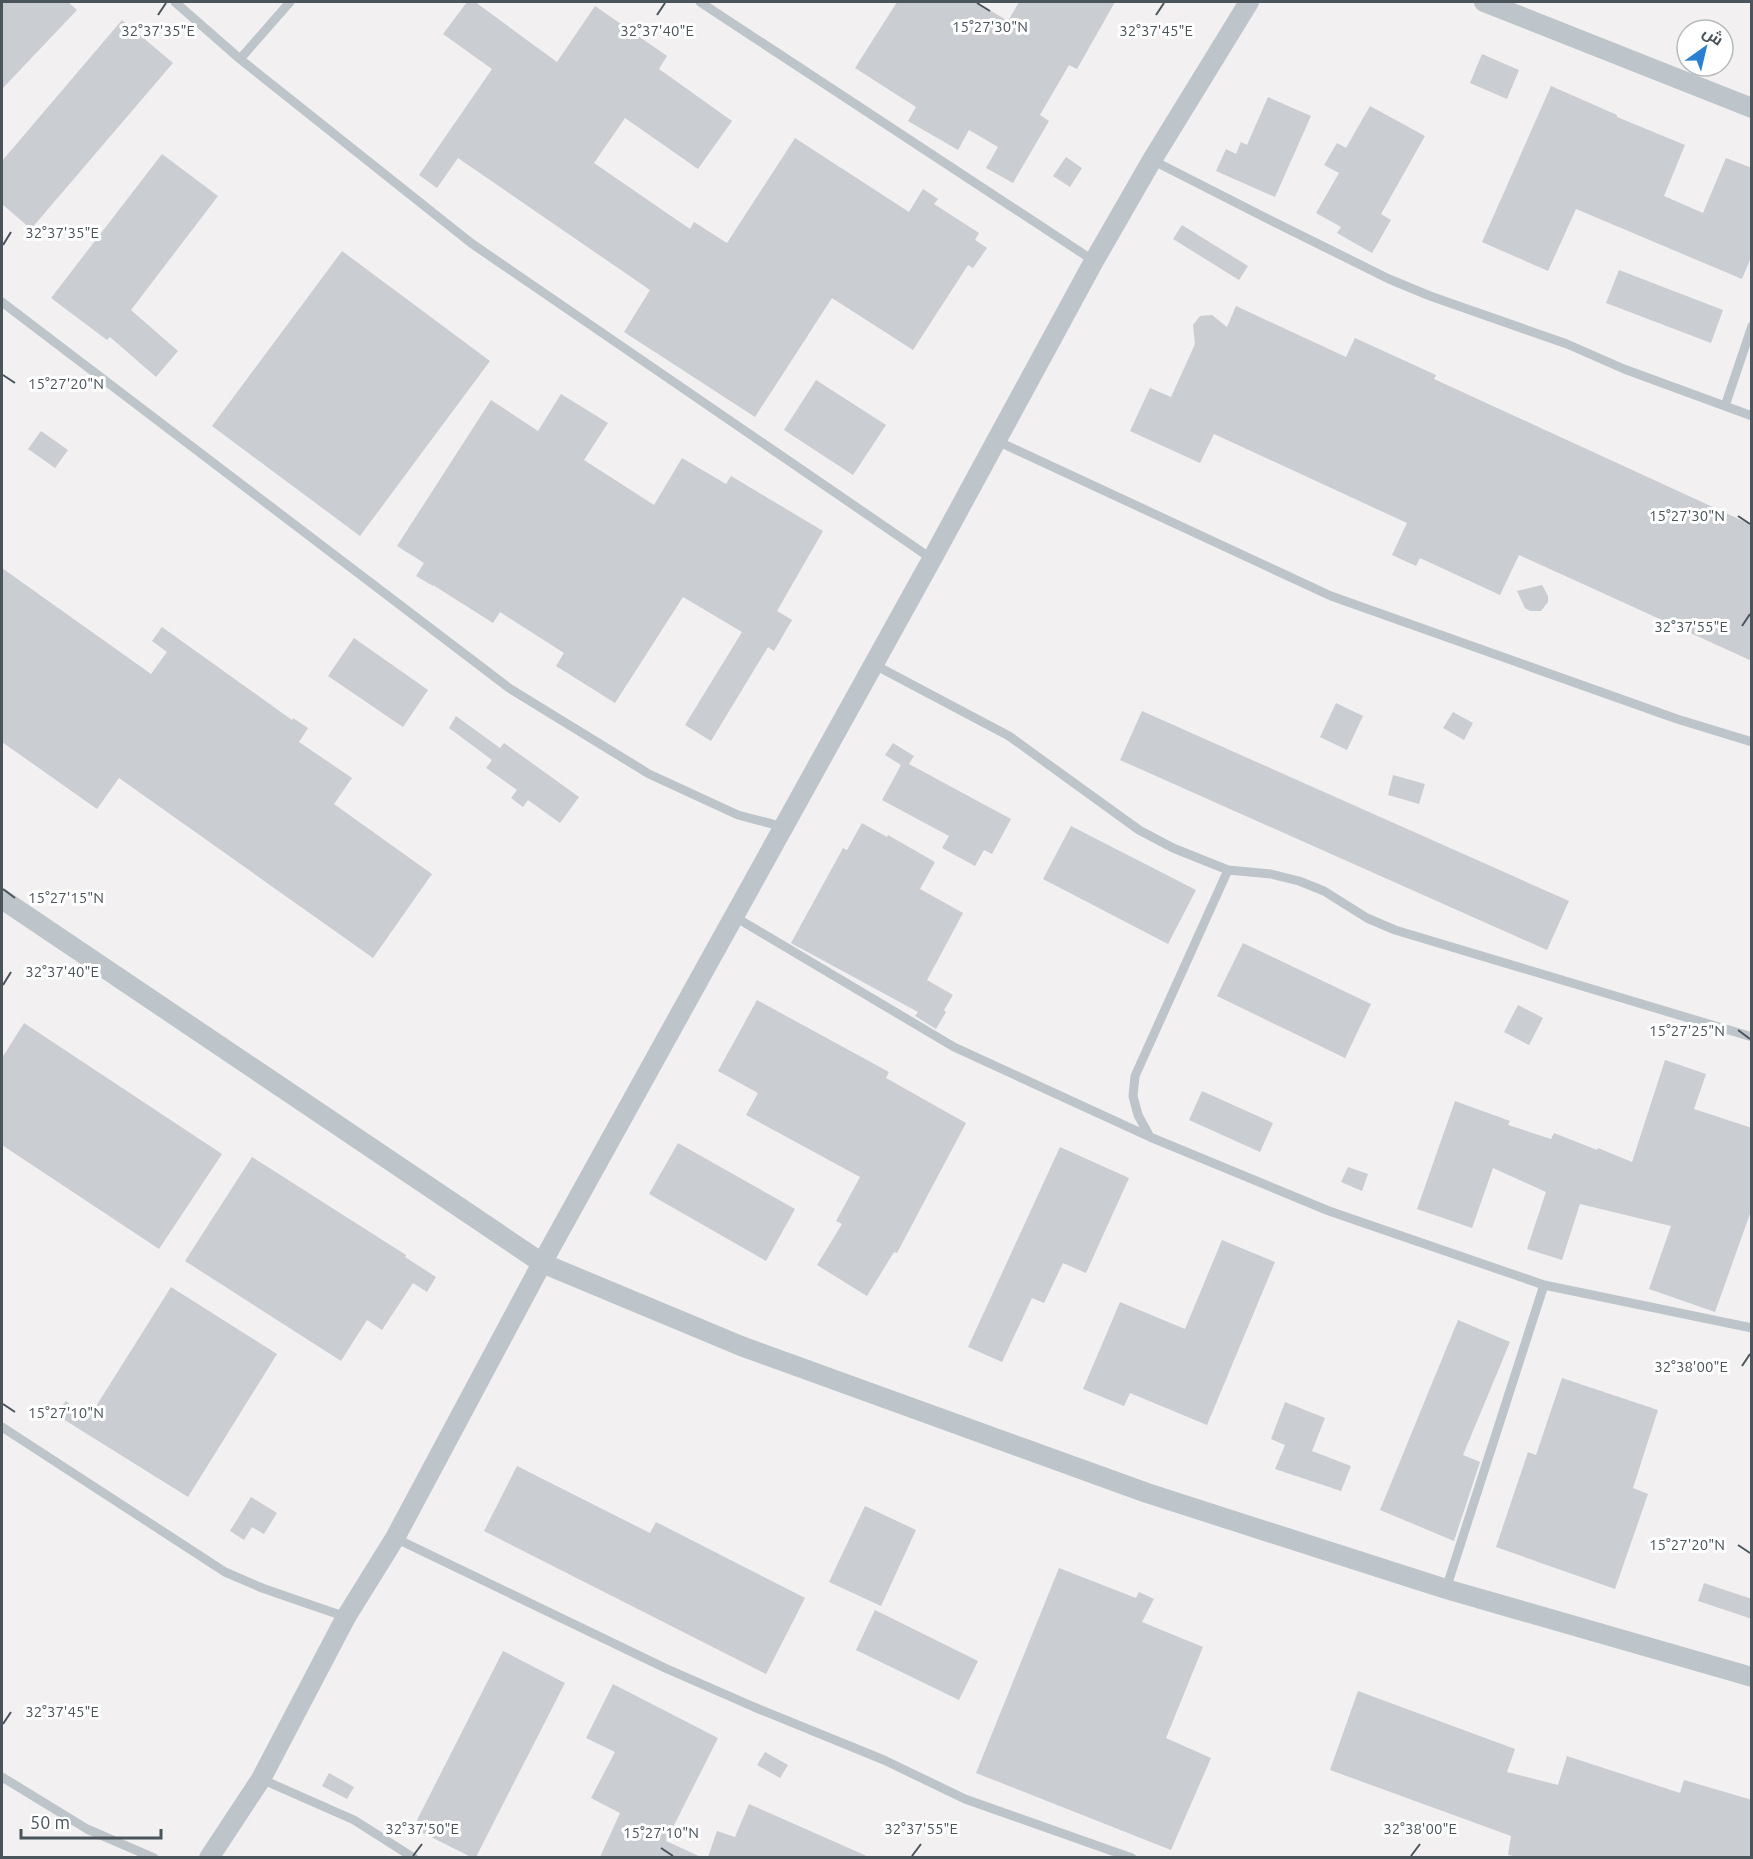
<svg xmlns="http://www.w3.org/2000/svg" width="1753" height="1859" viewBox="0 0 1753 1859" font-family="Ubuntu,Cairo,sans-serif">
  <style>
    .building { fill: #cacdd2 }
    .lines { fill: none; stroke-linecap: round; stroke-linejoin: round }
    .service { stroke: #bdc5cb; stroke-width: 9 }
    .minor { stroke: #bdc5cb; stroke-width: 20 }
    .ticks { fill: none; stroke: #49545b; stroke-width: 2 }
    .ticks-label { font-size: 15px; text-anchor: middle; fill: #49545b; stroke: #fff; stroke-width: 6; stroke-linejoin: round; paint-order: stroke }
  </style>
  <rect width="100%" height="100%" fill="#f2f0f0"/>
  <path class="building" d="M2,2H68L77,10L2,89Z
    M467,2H475L557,62L595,6L667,56L659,69L732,121L698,169L625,118L594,163L690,229L694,222L727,243L795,138L909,212L923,189L938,199L934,204L979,233L975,240L987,248L973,268L968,265L913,350L832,298L755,417L624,332L650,290L458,158L437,188L419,175L492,69L443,34Z
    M897,2H976L1008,21L1019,2H1115L1077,69L1069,65L1040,115L1049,121L1013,183L986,168L998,147L969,130L958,150L908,121L916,107L855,68Z
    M122,20L173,63L31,229L2,204V161Z
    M1482,54L1519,70L1507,99L1470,83Z
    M1551,86L1617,115V117L1685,145L1664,196L1703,213L1726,158L1752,168V255L1742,279L1576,209L1548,271L1482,242Z
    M1268,97L1311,116L1275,197L1216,171L1226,149L1236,154L1241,142L1247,145Z
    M1370,106L1425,136L1381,214L1391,220L1372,253L1337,233L1341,227L1316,213L1339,173L1324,165L1337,143L1346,148Z
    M162,154L218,196L131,310L178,351L156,377L110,337L107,340L51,298Z
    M1066,157L1082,168L1070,187L1053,176Z
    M1182,225L1248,266L1239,280L1173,239Z
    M342,251L490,361L360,536L212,426Z
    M1619,270L1723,310L1711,343L1606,303Z
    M1236,306L1346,357L1355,338L1436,375L1434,379L1752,525V661L1519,555L1500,595L1420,558L1416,566L1392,555L1407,523L1214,434L1200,463L1130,431L1150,388L1171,397L1195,344L1193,325L1200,316L1212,315L1227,327Z
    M816,380L886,425L853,475L784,430Z
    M561,394L608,423L584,460L654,505L682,458L726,484L731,476L823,531L777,611L792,620L774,651L768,647L711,741L685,725L742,632L683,597L615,703L556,666L564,653L500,612L493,623L433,585V586L416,576L424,563L397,546L491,400L538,431Z
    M41,431L68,450L55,468L28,449Z
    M2,568L151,674L167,652L152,641L162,627L292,720L293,718L308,728L299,742L352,778L334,804L432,874L373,958L119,778L97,809L2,742Z
    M1542,585L1548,596V602L1541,611H1530L1525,608L1517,591Z
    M354,638L428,690L403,727L328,676Z
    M1336,703L1363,716L1347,750L1320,737Z
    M1142,711L1569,901L1547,950L1120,760Z
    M1453,712L1473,723L1464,740L1443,728Z
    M456,716L500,748L504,743L579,797L560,823L528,800L523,807L511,798L517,790L486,768L492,760L449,728Z
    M893,743L914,756L909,764L1011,819L992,854L984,850L975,866L942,848L949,836L882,800L901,765L885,755Z
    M1393,775L1425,784L1419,804L1388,795Z
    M862,823L887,837L888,835L935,862L920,889L963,913L927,980L953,995L944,1010L946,1012L936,1029L915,1016L918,1012L791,943L843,848L847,850Z
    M1071,826L1196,890L1168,944L1043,879Z
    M1243,943L1371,1004L1345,1058L1217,996Z
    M757,1000L889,1072L886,1078L966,1123L897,1253L894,1252L867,1296L817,1265L842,1224L836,1221L860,1177L746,1115L758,1093L718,1071Z
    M1518,1005L1543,1018L1529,1045L1504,1032Z
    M24,1023L222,1154L159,1249L2,1145V1058Z
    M1665,1060L1706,1074L1694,1109L1752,1128V1208L1715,1312L1649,1289L1671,1226L1580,1204L1562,1260L1527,1249L1546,1192L1493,1168L1472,1228L1417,1209L1455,1101L1510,1121L1508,1125L1551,1139L1554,1133L1597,1150L1598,1148L1632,1162Z
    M1202,1091L1273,1123L1260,1152L1189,1120Z
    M678,1143L795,1209L766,1261L649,1194Z
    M1060,1147L1129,1178L1086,1273L1063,1263L1044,1303L1032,1298L1002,1362L968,1347Z
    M252,1157L406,1255L405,1257L436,1277L427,1292L413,1283L382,1330L367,1320L341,1361L185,1261Z
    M1348,1167L1368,1174L1362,1191L1341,1182Z
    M1222,1240L1275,1262L1207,1425L1130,1393L1124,1406L1083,1389L1120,1302L1185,1329Z
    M171,1287L277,1354L188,1497L55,1414L66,1401L88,1419Z
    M1458,1320L1510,1342L1463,1455L1480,1462L1454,1541L1380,1510Z
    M1562,1378L1658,1410L1633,1488L1648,1494L1615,1589L1496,1547L1528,1452L1536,1455Z
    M1285,1402L1325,1418L1312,1451L1351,1466L1341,1491L1275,1469L1285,1445L1271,1439Z
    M517,1466L650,1533L656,1522L805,1598L766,1674L484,1531Z
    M251,1497L277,1513L264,1534L252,1527L244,1540L230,1531Z
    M865,1506L916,1530L881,1606L829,1582Z
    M1059,1568L1136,1598L1139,1592L1154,1599L1142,1622L1203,1647L1166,1738L1211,1758L1171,1850L976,1773Z
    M1704,1583L1752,1599V1619L1698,1601Z
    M875,1610L978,1661L959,1700L856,1650Z
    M503,1651L565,1683L476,1857H471L413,1828Z
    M613,1684L718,1738L666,1841L701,1857H600L620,1813L591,1798L615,1752L586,1738Z
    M1358,1691L1515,1749L1507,1772L1558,1785L1567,1756L1680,1793L1684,1780L1752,1800V1857H1520L1508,1855L1511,1836L1330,1770Z
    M765,1752L788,1765L780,1778L757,1765Z
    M329,1773L354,1787L347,1799L322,1786Z
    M749,1804L869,1857H708L717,1831L735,1837Z"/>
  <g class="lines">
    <path class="service" d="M175,2L240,59L471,243L932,559
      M700,2L1094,261
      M240,59L290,2
      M1152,160L1274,222L1389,279L1430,296L1567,344L1624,369L1752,416
      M2,302L509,688L649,774L738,815L784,827
      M1725,406L1752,326
      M995,440L1331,596L1677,719L1752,742
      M873,664L1009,736L1139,830L1173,848L1228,870L1271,874L1299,881L1324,891L1367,918L1395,930L1752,1037
      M735,917L954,1047L1150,1137L1329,1211L1544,1285L1752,1328
      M1150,1137L1138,1115L1133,1096L1135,1076L1228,870
      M2,1427L225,1572L262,1588L346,1617
      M395,1538L665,1668L754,1707L884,1760L965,1799L1132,1858
      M1446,1589L1544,1285
      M2,1777L87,1829L154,1858
      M261,1779L354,1820L414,1858"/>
    <path class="minor" d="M1484,2L1752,108
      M2,899L542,1263L741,1346L1147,1493L1446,1589L1752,1677
      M209,1858L261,1779L346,1617L395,1538L542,1263L932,559L1094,261L1152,160L1249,2"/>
  </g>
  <path class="ticks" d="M977,3L990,11M158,15L166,3M657,15L665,3M1156,15L1164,3M3,245L11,232M3,375L15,383M1738,516L1750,524M1742,626L1750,614M3,889L15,898M3,985L11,972M1738,1030L1750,1039M1742,1366L1750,1354M3,1404L15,1412M1738,1545L1750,1553M3,1724L11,1712M661,1848L673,1856M413,1856L422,1844M912,1856L921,1844M1411,1856L1420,1844"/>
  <g class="ticks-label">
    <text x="990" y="32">15°27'30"N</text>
    <text x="158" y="36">32°37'35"E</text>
    <text x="657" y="36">32°37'40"E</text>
    <text x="1156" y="36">32°37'45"E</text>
    <text x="62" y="238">32°37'35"E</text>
    <text x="66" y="389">15°27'20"N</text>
    <text x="1687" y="521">15°27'30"N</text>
    <text x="1691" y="632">32°37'55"E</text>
    <text x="66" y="903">15°27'15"N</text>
    <text x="62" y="977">32°37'40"E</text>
    <text x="1687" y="1036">15°27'25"N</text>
    <text x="1691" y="1372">32°38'00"E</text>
    <text x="66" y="1418">15°27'10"N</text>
    <text x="1687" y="1550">15°27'20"N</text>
    <text x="62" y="1717">32°37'45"E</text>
    <text x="422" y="1834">32°37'50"E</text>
    <text x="921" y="1834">32°37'55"E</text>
    <text x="1420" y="1834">32°38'00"E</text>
    <text x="661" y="1838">15°27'10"N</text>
  </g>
  <rect width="1753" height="1859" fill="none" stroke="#49545b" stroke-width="6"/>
  <g transform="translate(1705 48) rotate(34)"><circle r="28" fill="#ffffff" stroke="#b6bbbd" stroke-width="1.5"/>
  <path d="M0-4.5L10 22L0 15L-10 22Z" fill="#2a80d1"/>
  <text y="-9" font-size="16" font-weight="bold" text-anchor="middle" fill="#49545b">ش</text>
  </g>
  <path d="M21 1829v9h140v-9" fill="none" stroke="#49545b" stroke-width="3"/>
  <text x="30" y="1829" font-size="18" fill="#49545b" stroke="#ffffff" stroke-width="4.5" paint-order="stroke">50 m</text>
</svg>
